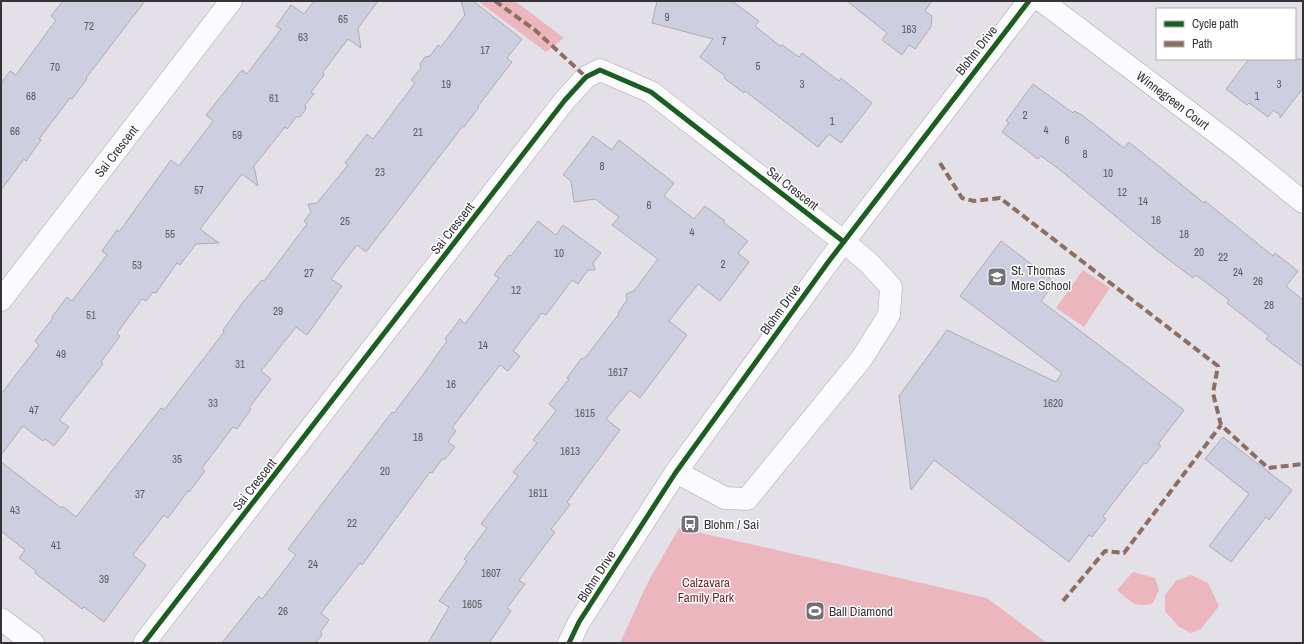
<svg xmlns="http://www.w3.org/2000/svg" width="1304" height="644" viewBox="0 0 1304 644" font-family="'Archivo Narrow',sans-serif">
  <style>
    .green { fill: #ebb6bd }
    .building { fill: #cdcedf; stroke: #aeacb3 }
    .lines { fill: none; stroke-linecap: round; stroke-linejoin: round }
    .minor-casing { stroke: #a9a6ac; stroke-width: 23 }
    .minor { stroke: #fbfafc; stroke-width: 22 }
    .quiet { stroke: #8d6e63; stroke-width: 4; stroke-dasharray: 8 4; stroke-linecap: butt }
    .cycleway-casing { stroke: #fff; stroke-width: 8 }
    .cycleway { stroke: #1b5e20; stroke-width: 5 }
    .labels { text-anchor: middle; stroke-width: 3; stroke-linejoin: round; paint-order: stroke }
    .number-label { font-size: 11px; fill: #5c5a62 }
    .street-label { font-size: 13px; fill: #363338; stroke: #fff }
    .poi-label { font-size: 13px; fill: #363338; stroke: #fff; text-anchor: start }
    .park-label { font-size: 13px; fill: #761c2b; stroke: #fff }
  </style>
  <rect width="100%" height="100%" fill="#e4e0e8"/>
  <path class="green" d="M478,1H515L564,38L546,52Z
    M1083,270L1110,288L1084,327L1056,308Z
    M679,528L987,598L1047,643H620L648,582Z
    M1133,572L1155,578L1159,590L1153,603C1135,609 1130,601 1117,590Z
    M1191,575L1208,583L1219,606L1201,629L1191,633L1179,627L1165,611V595L1176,581Z"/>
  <path class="building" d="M63,1H145L86,78L87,79L72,99L70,98L39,139L41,140L26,161L24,159L1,190V83L10,71L16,75L56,20L51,16Z
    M314,1H378L358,28L361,48L348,39L323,72L324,75L311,92L314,94L305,105L306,109L300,117H296L287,129L285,127L254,166L258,186L242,174L200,229L219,243L196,244L180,265L177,263L156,293L153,292L146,301L142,299L117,333L120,336L101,362L103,364L59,420L69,427L54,446L45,439L43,441L23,426L1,455V394L39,345L35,341L53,318L52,317L67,297L72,301L107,255L102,251L117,230L119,232L171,160L179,166L213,121L206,115L242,70L247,74L281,29L276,26L291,5L304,14Z
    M461,1H473L522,39L507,58L512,62L478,106L479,107L464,127L463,126L366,252L357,245L331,279L342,286L307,335L296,327L261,371L271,379L249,408L251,409L237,429L233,427L202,468L205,471L189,492L188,491L168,518L164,515L133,555L146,565L104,622L84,607L82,609L35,573L36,571L19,558L25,550L1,531V462L60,507H64L76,517L161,408L164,410L224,332L223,330L244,301L262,280L264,281L307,224L304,221L311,212L308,204L317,203L348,165L345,163L367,134L373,139L415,83L411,80L421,68L420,64L425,57L430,56L438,45L441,47L465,15Z
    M657,1H732L759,21L755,26L780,46L782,45L799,57L802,53L839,81L841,78L872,103L841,143L829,134L818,147L745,91L744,93L724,78L725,76L700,57L713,39L652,23Z
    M847,1H932L925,11L932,16L931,27L915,49L909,45L902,55L882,40L887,33Z
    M1249,59H1303V88L1280,118V115L1273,110L1268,117L1249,103L1247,105L1226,89Z
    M1033,84L1073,113L1074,111L1082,115L1124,148L1129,142L1204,203L1205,201L1273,256L1275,253L1298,271L1286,286L1303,300V367L1266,339L1269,336L1227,303L1229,300L1196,275L1193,278L1156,250L1059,169L1041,156L1038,159L1002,132L1009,123L1006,121Z
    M593,136L612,150L619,140L674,183L664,196L694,219L705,206L725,221L724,223L748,241L738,253L749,262L720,301L698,284L669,321L687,335L640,398L630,390L606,419L620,430L567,502L570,505L551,529L555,532L519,580L525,584L507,608L511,611L489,643H428L449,607L439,601L467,561L464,559L487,528L481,524L518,476L513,472L537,443L533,440L556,411L549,404L569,379L567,378L581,359L585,358L619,314L618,313L627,300L626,294L634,291L658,259L612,225L619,217L595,199L574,202L571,181L563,175Z
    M538,221L556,235L563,225L601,253L593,263L595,270H588L578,284L572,280L546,315L542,313L513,351L520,356L508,371L500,365L452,428L456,431L448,442L455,447L445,459H442L432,473L430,472L362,565L360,563L321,613L329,620L321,631L322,635L315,643H222L259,596L262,599L296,555L288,549L392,412L394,413L422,376L447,341L445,339L460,319L465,324L499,278L494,275L509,255L511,256Z
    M1001,241L1055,282L1041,301L1184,410L1158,444L1161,446L1146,464L1144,463L1103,516L1106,519L1092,537L1089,535L1069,562L934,460L911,490L899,396L947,330L1056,382L1062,373L960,296Z
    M1223,437L1292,490L1269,520L1266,517L1231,562L1209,546L1249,494L1205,459Z"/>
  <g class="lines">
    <defs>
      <path id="minor" d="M1042,1L1234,146L1303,202
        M1,300L231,1
        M1,619L33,643
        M144,643L565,100L586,77L600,70L651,92L844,242L869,263L891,287L889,315L862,358L747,499L725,498L676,472
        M569,643L579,622L676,472L829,261L1029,1"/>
    </defs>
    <use href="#minor" class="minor-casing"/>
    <use href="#minor" class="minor"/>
    <path class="quiet" d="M495,1L535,30L586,77
      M940,163L962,198L974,201L1000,198L1218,366L1213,393L1221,425L1268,468L1303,464
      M1063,601L1105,551L1124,553L1221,425"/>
    <defs>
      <path id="cycleway" d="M144,643L565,100L586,77L600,70L651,92L844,242
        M569,643L579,622L676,472L829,261L1029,1"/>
    </defs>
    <use href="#cycleway" class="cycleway-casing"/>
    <use href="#cycleway" class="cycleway"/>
  </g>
  <defs>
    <symbol id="school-square" viewBox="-11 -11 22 22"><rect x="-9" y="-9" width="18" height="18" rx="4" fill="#737076" stroke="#fff"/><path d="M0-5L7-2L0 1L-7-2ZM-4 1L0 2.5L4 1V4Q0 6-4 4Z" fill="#fff"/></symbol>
    <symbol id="bus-square" viewBox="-11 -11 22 22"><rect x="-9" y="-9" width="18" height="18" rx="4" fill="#737076" stroke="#fff"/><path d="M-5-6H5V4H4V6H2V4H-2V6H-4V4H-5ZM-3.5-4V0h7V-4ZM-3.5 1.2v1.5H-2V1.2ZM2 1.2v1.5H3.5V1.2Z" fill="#fff"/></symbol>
    <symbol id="stadium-square" viewBox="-11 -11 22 22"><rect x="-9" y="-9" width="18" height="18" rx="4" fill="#737076" stroke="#fff"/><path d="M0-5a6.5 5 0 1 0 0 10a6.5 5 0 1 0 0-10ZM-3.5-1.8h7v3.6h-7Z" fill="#fff"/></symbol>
  </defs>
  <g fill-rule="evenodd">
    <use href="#school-square" x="986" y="266" width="22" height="22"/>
    <use href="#bus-square" x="679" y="513" width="22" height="22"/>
    <use href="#stadium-square" x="804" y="600" width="22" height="22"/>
  </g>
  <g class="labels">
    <g class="number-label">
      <text x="667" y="21">9</text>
      <text x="343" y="23">65</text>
      <text x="89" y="30">72</text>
      <text x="909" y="33">163</text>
      <text x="303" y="41">63</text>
      <text x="724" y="45">7</text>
      <text x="485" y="54">17</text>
      <text x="758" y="70">5</text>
      <text x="55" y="71">70</text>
      <text x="446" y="88">19</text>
      <text x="802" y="88">3</text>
      <text x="1279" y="88">3</text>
      <text x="31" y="100">68</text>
      <text x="1257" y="100">1</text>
      <text x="274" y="102">61</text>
      <text x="1025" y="119">2</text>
      <text x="832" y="125">1</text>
      <text x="1046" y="134">4</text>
      <text x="15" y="135">66</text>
      <text x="418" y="136">21</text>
      <text x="237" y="139">59</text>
      <text x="1067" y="144">6</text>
      <text x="1085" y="158">8</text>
      <text x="602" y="170">8</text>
      <text x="380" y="176">23</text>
      <text x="1108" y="177">10</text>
      <text x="199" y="194">57</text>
      <text x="1122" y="196">12</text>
      <text x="1143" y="205">14</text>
      <text x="649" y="209">6</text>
      <text x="1156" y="224">16</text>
      <text x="345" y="225">25</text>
      <text x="692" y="236">4</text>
      <text x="170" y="238">55</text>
      <text x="1184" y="238">18</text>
      <text x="1199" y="256">20</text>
      <text x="559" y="257">10</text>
      <text x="1223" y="261">22</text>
      <text x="723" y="268">2</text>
      <text x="137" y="269">53</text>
      <text x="1238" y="276">24</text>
      <text x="309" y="277">27</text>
      <text x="1258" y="285">26</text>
      <text x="516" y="294">12</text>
      <text x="1269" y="309">28</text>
      <text x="278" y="315">29</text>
      <text x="91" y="319">51</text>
      <text x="483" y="349">14</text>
      <text x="61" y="358">49</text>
      <text x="240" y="368">31</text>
      <text x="618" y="376">1617</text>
      <text x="451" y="388">16</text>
      <text x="213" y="407">33</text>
      <text x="1053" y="407">1620</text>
      <text x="34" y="414">47</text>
      <text x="585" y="417">1615</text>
      <text x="418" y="441">18</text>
      <text x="570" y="455">1613</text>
      <text x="177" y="463">35</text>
      <text x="385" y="475">20</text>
      <text x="538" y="497">1611</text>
      <text x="140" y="498">37</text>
      <text x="15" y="514">43</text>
      <text x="352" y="527">22</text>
      <text x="56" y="549">41</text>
      <text x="313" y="568">24</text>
      <text x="491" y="577">1607</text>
      <text x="104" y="583">39</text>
      <text x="472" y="608">1605</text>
      <text x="283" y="615">26</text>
    </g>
    <g class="street-label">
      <text transform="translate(976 50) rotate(-52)" y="5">Blohm Drive</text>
      <text transform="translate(1173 100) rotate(37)" y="5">Winnegreen Court</text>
      <text transform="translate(116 151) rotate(-52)" y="5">Sai Crescent</text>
      <text transform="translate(793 188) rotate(38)" y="5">Sai Crescent</text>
      <text transform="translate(452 228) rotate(-52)" y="5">Sai Crescent</text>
      <text transform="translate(780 309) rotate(-54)" y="5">Blohm Drive</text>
      <text transform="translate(254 484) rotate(-52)" y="5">Sai Crescent</text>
      <text transform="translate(596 576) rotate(-57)" y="5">Blohm Drive</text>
    </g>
    <g class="poi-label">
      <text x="1011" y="275">St. Thomas<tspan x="1011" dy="15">More School</tspan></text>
      <text x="704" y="529">Blohm / Sai</text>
      <text x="829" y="616">Ball Diamond</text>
    </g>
    <g class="park-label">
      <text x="706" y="587">Calzavara<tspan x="706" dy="15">Family Park</tspan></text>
    </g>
  </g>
  <rect width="1304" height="644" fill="none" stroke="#363338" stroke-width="4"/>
  <rect x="1156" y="8" width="140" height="52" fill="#ffffff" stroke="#afadaf"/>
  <rect x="1164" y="21" width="20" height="6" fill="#1b5e20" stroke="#afadaf"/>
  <text x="1192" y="28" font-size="12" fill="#363338">Cycle path</text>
  <rect x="1164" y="41" width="20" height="6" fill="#8d6e63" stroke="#afadaf"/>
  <text x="1192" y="48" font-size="12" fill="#363338">Path</text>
</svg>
